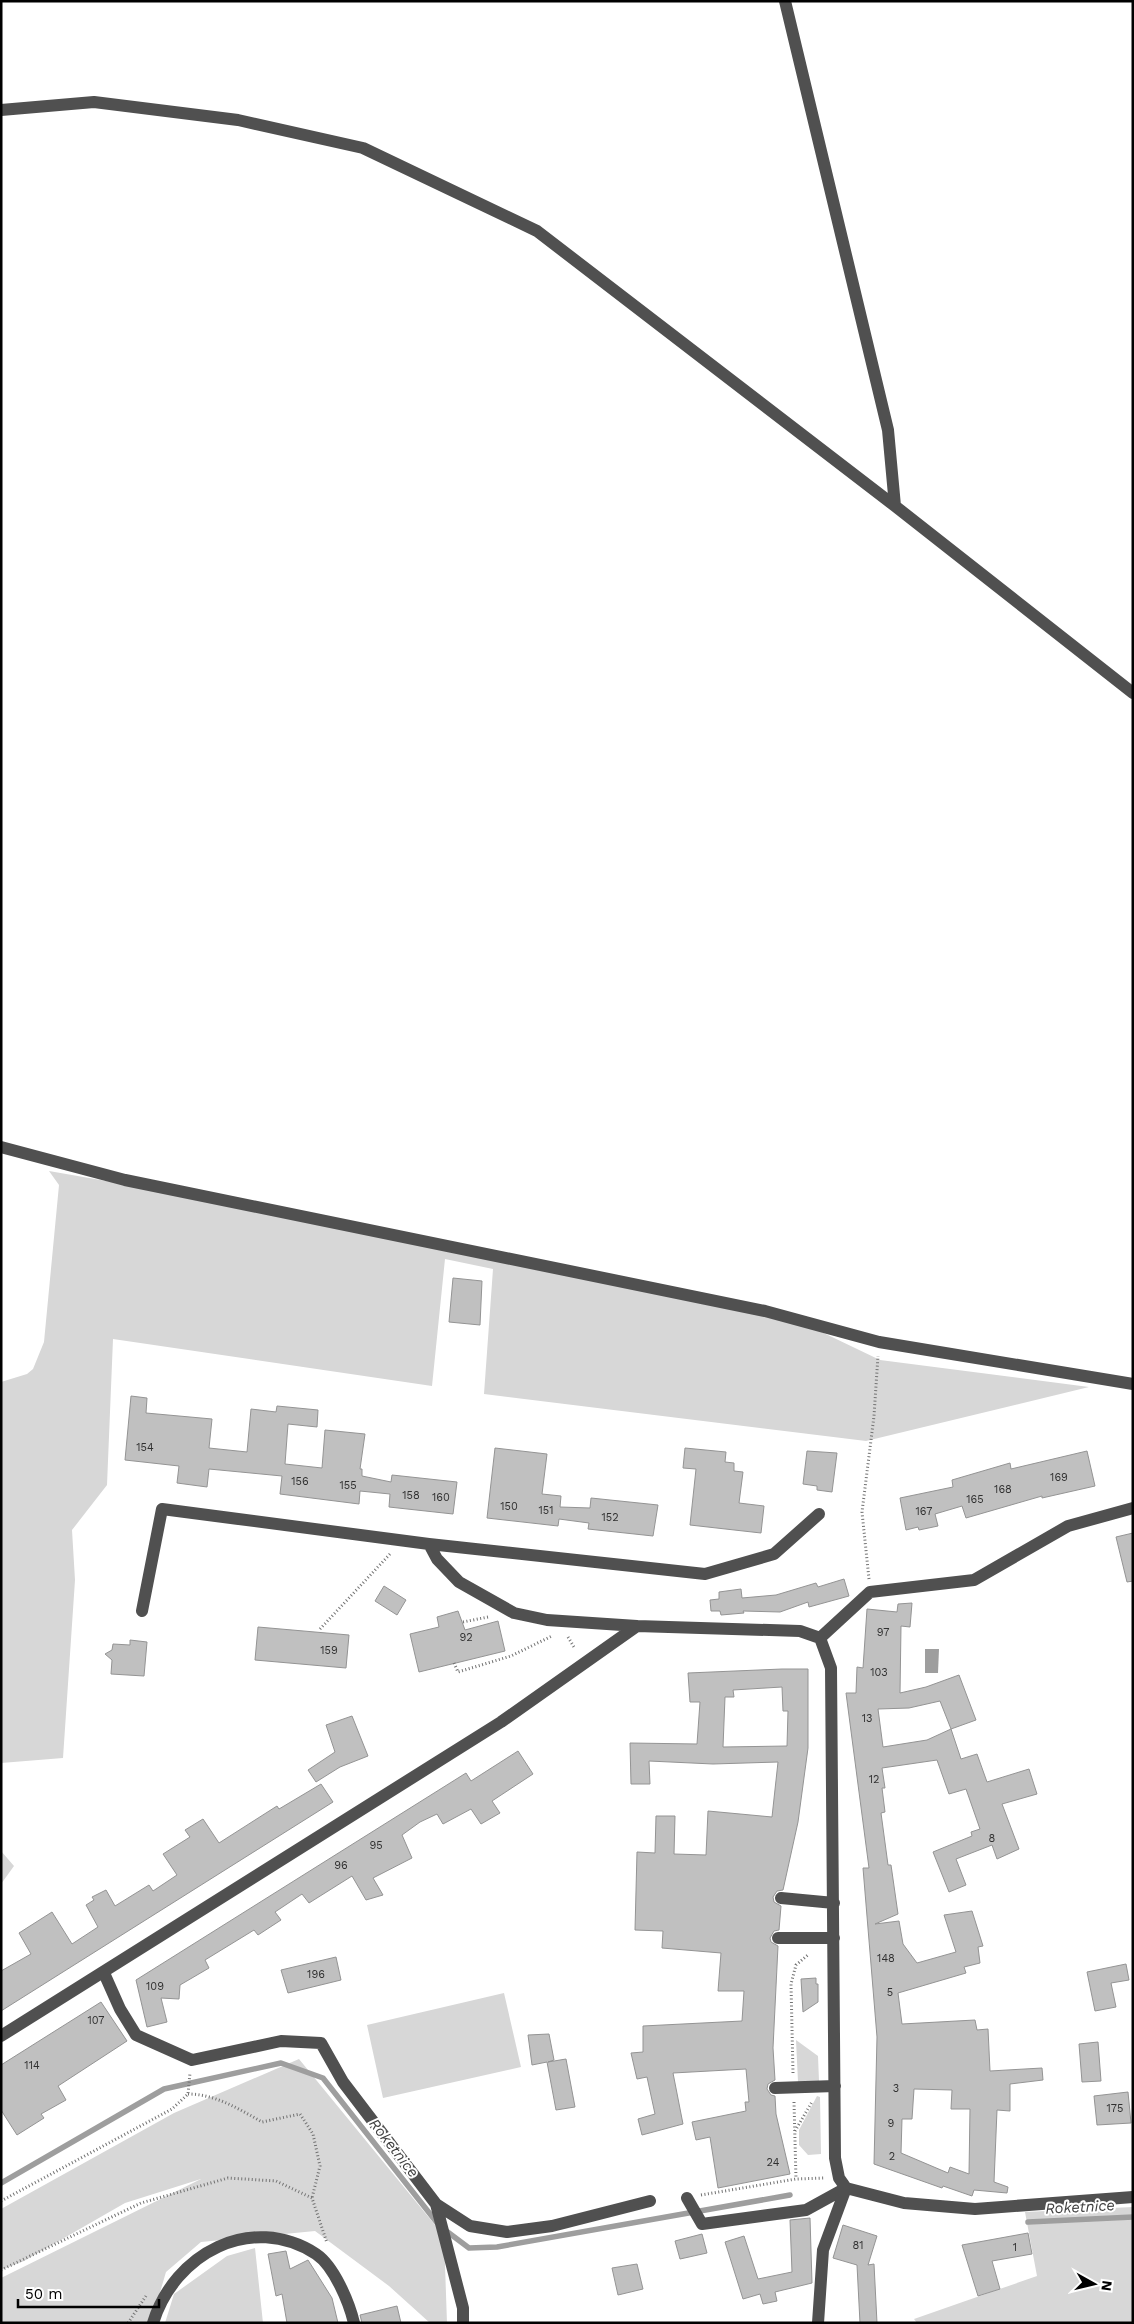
<svg xmlns="http://www.w3.org/2000/svg" width="1134" height="2324" viewBox="0 0 1134 2324" font-family="'Work Sans',sans-serif">
  <style>
    .green { fill: #d7d7d7 }
    .water { fill: #9e9e9e }
    .lines { fill: none; stroke-linecap: round; stroke-linejoin: round }
    .stream { stroke: #9e9e9e; stroke-width: 5.5 }
    .building { fill: #c0c0c0; stroke: #949494; fill-rule: evenodd }
    .path { stroke: #727272; stroke-width: 3; stroke-dasharray: 1 2.5; stroke-linecap: butt }
    .minor { stroke: #505050; stroke-width: 12 }
    .labels { text-anchor: middle; stroke-width: 4; stroke-linejoin: round; paint-order: stroke }
    .number-label { font-size: 11px; fill: #303030 }
    .water-label { font-size: 15px; font-style: italic; fill: #3f3f3f; stroke: #fff }
  </style>
  <rect width="100%" height="100%" fill="#fff"/>
  <path class="green" d="M49,1171L112,1182L807,1325L880,1360L1089,1387L866,1441L484,1394L493,1269L445,1259L432,1386L113,1339L107,1485L72,1530L75,1580L63,1758L1,1763V1382L27,1374L33,1369L44,1342L59,1185Z
    M1,1851L14,1866L1,1884Z
    M504,1993L521,2067L383,2098L367,2025Z
    M796,2040L818,2056L819,2081L798,2082Z
    M299,2059L444,2236L447,2323H430L389,2286L315,2231L201,2242L166,2272L151,2323H1V2278L201,2179L125,2203L24,2261L1,2270V2209L174,2113Z
    M817,2096L820,2097L821,2154L808,2155L799,2145V2130Z
    M1133,2207V2323H917L914,2319L1037,2276L1025,2212Z
    M255,2248L263,2323H165L174,2294L227,2256Z"/>
  <path class="water" d="M925,1649H939L938,1673H925Z"/>
  <g class="lines">
    <path class="stream" d="M1,2183L164,2089L281,2063L323,2078L438,2224
      M1028,2222L1133,2217
      M445,2230L469,2248L497,2247L790,2195"/>
  </g>
  <path class="building" d="M453,1278L482,1281L480,1325L449,1322Z
    M131,1396L147,1398L146,1413L212,1419L209,1448L247,1452L251,1409L276,1412L277,1406L318,1410L317,1427L288,1424L285,1464L322,1468L325,1430L365,1434L360,1469H362V1476L391,1482L392,1475L457,1482L453,1514L389,1507L390,1494L360,1491L359,1504L280,1494L282,1476L209,1469L207,1487L177,1483L179,1466L125,1460Z
    M495,1448L547,1454L542,1494L561,1496L560,1507L590,1508L591,1498L658,1505L653,1536L588,1529L589,1523L559,1519L558,1526L487,1518Z
    M685,1448L726,1452L725,1462L734,1463V1471L743,1472L739,1503L764,1506L761,1533L690,1525L696,1469L683,1468Z
    M807,1451L837,1453L832,1492L817,1490V1486L803,1484Z
    M1087,1451L1095,1486L1042,1498V1496L966,1518L962,1506L935,1514L938,1526L919,1530L918,1527L906,1530L900,1498L953,1487L952,1480L1010,1463L1011,1469Z
    M1133,1533V1581L1127,1582L1116,1537Z
    M844,1579L849,1596L809,1607L808,1602L780,1612L743,1611L744,1613L721,1615L720,1611H711L710,1600L719,1599V1592L741,1589L742,1598L776,1595L816,1583L818,1587Z
    M384,1586L406,1600L397,1615L375,1601Z
    M912,1603L910,1627L901,1626L900,1693L926,1687L959,1675L976,1720L951,1729L961,1759L977,1754L987,1782L1029,1769L1037,1794L1002,1804L1019,1849L997,1859L992,1845L956,1859L966,1885L949,1892L933,1852L972,1836L971,1832L980,1829L966,1789L949,1794L937,1760L882,1768L885,1788H882L885,1812L881,1813L888,1865H891L898,1914L875,1924L899,1921L903,1944L917,1963L956,1952L944,1915L972,1911L983,1946L978,1947L980,1963L964,1967L966,1973L898,1993L902,2024L975,2020L977,2030L988,2029L990,2071L1042,2068L1043,2080L1010,2084V2111L997,2110L994,2182L1008,2187L1007,2193L974,2190L972,2196L943,2186L942,2188L874,2164L877,2037L863,1868H869L846,1693H856L857,1667L863,1668L867,1609L897,1612L898,1604ZM940,1701L951,1729L927,1740L883,1747L878,1709L909,1708ZM914,2089L952,2090L951,2109H970L969,2174L950,2167L948,2173L901,2153L902,2119H912Z
    M458,1611L465,1630L498,1621L505,1651L419,1672L410,1634L439,1627L437,1617Z
    M258,1627L349,1635L346,1668L255,1660Z
    M130,1640L147,1642L144,1676L111,1674L112,1660L105,1654L112,1650L113,1644L130,1645Z
    M782,1669H808V1748L798,1822L783,1890L777,1891L773,1897L774,1902L781,1906L779,1930L774,1931L770,1938L771,1942L778,1946L773,2048L775,2080L768,2084L767,2089L771,2095L775,2096L776,2114L790,2174L718,2188L710,2137L696,2140L692,2122L746,2111L745,2102H749L746,2069L673,2073L683,2124L642,2135L638,2119L655,2114L647,2077L637,2079L631,2053L643,2052V2026L742,2021L744,1991H718L721,1953L662,1948L663,1931L635,1930L637,1852L655,1853L656,1816H675L674,1854L706,1855L708,1811L772,1817L778,1762L713,1764L649,1761L650,1784H631L630,1743L697,1744L700,1702H690L688,1673ZM782,1687L783,1711H788L787,1746L723,1747L725,1697H734L733,1690Z
    M352,1716L368,1756L340,1767L316,1782L308,1770L335,1752L326,1725Z
    M518,1751L533,1774L492,1801L500,1813L481,1824L471,1809L443,1824L437,1814L420,1822L402,1835L412,1858L373,1878L383,1895L366,1900L352,1876L309,1903L302,1894L275,1912L281,1920L258,1935L254,1930L205,1960L209,1968L180,1985L179,1999L161,1998L167,2022L147,2027L136,1980L466,1773L471,1781Z
    M321,1784L333,1802L1,2011V1971L31,1954L19,1933L52,1912L72,1944L98,1927L86,1905L94,1900L92,1897L106,1890L115,1906L149,1885L153,1891L177,1875L163,1854L190,1837L185,1830L203,1819L219,1843L277,1806L279,1809Z
    M336,1957L341,1980L288,1993L281,1970Z
    M1126,1964L1129,1980L1111,1983L1116,2007L1095,2011L1087,1972Z
    M816,1978V1984H818V2002L803,2012L801,1979Z
    M101,2002L127,2041L58,2086L66,2100L41,2114L44,2118L17,2135L1,2110V2065Z
    M549,2034L554,2060L548,2062L566,2059L575,2107L556,2110L547,2062L532,2065L528,2035Z
    M1098,2042L1101,2081L1082,2082L1079,2044Z
    M1128,2092L1131,2123L1097,2125L1094,2096Z
    M810,2218L812,2283L775,2292L777,2301L763,2304L760,2294L743,2299L725,2242L744,2236L758,2279L792,2272L790,2220Z
    M843,2225L877,2236L868,2265L874,2264L877,2323H860L857,2265L833,2258Z
    M1028,2233L1032,2254L992,2261L1000,2289L978,2296L962,2245Z
    M702,2234L707,2253L680,2259L675,2241Z
    M286,2251L290,2269L308,2260L332,2298L338,2323H287L282,2294L276,2296L268,2254Z
    M637,2264L643,2289L618,2295L612,2268Z
    M397,2306L401,2323H362L360,2315Z"/>
  <g class="lines">
    <path class="path" d="M869,1579L862,1512L874,1416L878,1356
      M463,1622L488,1617
      M320,1629L390,1554
      M568,1637L574,1647
      M454,1663L458,1672L511,1656L552,1636
      M793,2073L791,1984L796,1965L809,1954
      M188,2094C215,2094 239,2109 262,2122L300,2114L313,2134L320,2166L312,2198
      M794,2102L796,2179
      M795,2131L812,2102
      M701,2195L796,2179L824,2178
      M1,2201L172,2109L188,2094L190,2073
      M1,2270L141,2203L228,2178L276,2181L312,2198L327,2243
      M128,2323L146,2296"/>
    <path class="minor" d="M785,1L888,430L895,506
      M1,110L94,102L238,120L363,148L537,231L895,506L1133,693
      M1,1147L125,1180L765,1311L879,1342L1133,1384
      M429,1544L437,1559L459,1582L514,1613L547,1620L637,1626
      M142,1611L162,1509L429,1544L705,1574L774,1554L819,1514
      M820,1638L870,1592L974,1580L1068,1526L1133,1508
      M781,1898L834,1903
      M778,1938H834
      M104,1973L120,2009L136,2035L192,2060L281,2041L321,2043L343,2082L436,2204L470,2226L507,2232L552,2226L650,2201
      M1,2036L501,1722L637,1626L800,1631L820,1638L831,1668L835,2158L839,2178L846,2188L904,2203L975,2209L1133,2197
      M775,2088L835,2086
      M687,2198L702,2224L806,2210L846,2188
      M436,2204L463,2308V2323
      M153,2323C174,2254 251,2212 316,2254C334,2266 349,2302 354,2323
      M818,2323L823,2250L846,2188"/>
  </g>
  <g class="labels">
    <g class="number-label">
      <text x="145" y="1451">154</text>
      <text x="1059" y="1481">169</text>
      <text x="300" y="1485">156</text>
      <text x="348" y="1489">155</text>
      <text x="1003" y="1493">168</text>
      <text x="411" y="1499">158</text>
      <text x="441" y="1501">160</text>
      <text x="975" y="1503">165</text>
      <text x="509" y="1510">150</text>
      <text x="546" y="1514">151</text>
      <text x="924" y="1515">167</text>
      <text x="610" y="1521">152</text>
      <text x="883" y="1636">97</text>
      <text x="466" y="1641">92</text>
      <text x="329" y="1654">159</text>
      <text x="879" y="1676">103</text>
      <text x="867" y="1722">13</text>
      <text x="874" y="1783">12</text>
      <text x="992" y="1842">8</text>
      <text x="376" y="1849">95</text>
      <text x="341" y="1869">96</text>
      <text x="886" y="1962">148</text>
      <text x="316" y="1978">196</text>
      <text x="155" y="1990">109</text>
      <text x="890" y="1996">5</text>
      <text x="96" y="2024">107</text>
      <text x="32" y="2069">114</text>
      <text x="896" y="2092">3</text>
      <text x="1115" y="2112">175</text>
      <text x="891" y="2127">9</text>
      <text x="892" y="2160">2</text>
      <text x="773" y="2166">24</text>
      <text x="858" y="2249">81</text>
      <text x="1015" y="2251">1</text>
    </g>
    <g class="water-label">
      <text transform="translate(394 2148) rotate(52)" y="5">Roketnice</text>
      <text transform="translate(1080 2207) rotate(-3)" y="5">Roketnice</text>
    </g>
  </g>
  <rect width="1134" height="2324" fill="none" stroke="#000000" stroke-width="5"/>
  <g transform="translate(1094 2284) rotate(98)" stroke="#ffffff" stroke-width="4" paint-order="stroke">
  <path d="M0-4L9 19L0 12L-9 19Z" fill="#000000"/>
  <text y="-8" font-size="14" font-weight="bold" text-anchor="middle" fill="#000000">N</text>
  </g>
  <path d="M18 2299v8h141v-8" fill="none" stroke="#000000" stroke-width="2.5"/>
  <text x="25" y="2299" font-size="15" fill="#000000" stroke="#ffffff" stroke-width="4" paint-order="stroke">50 m</text>
</svg>
